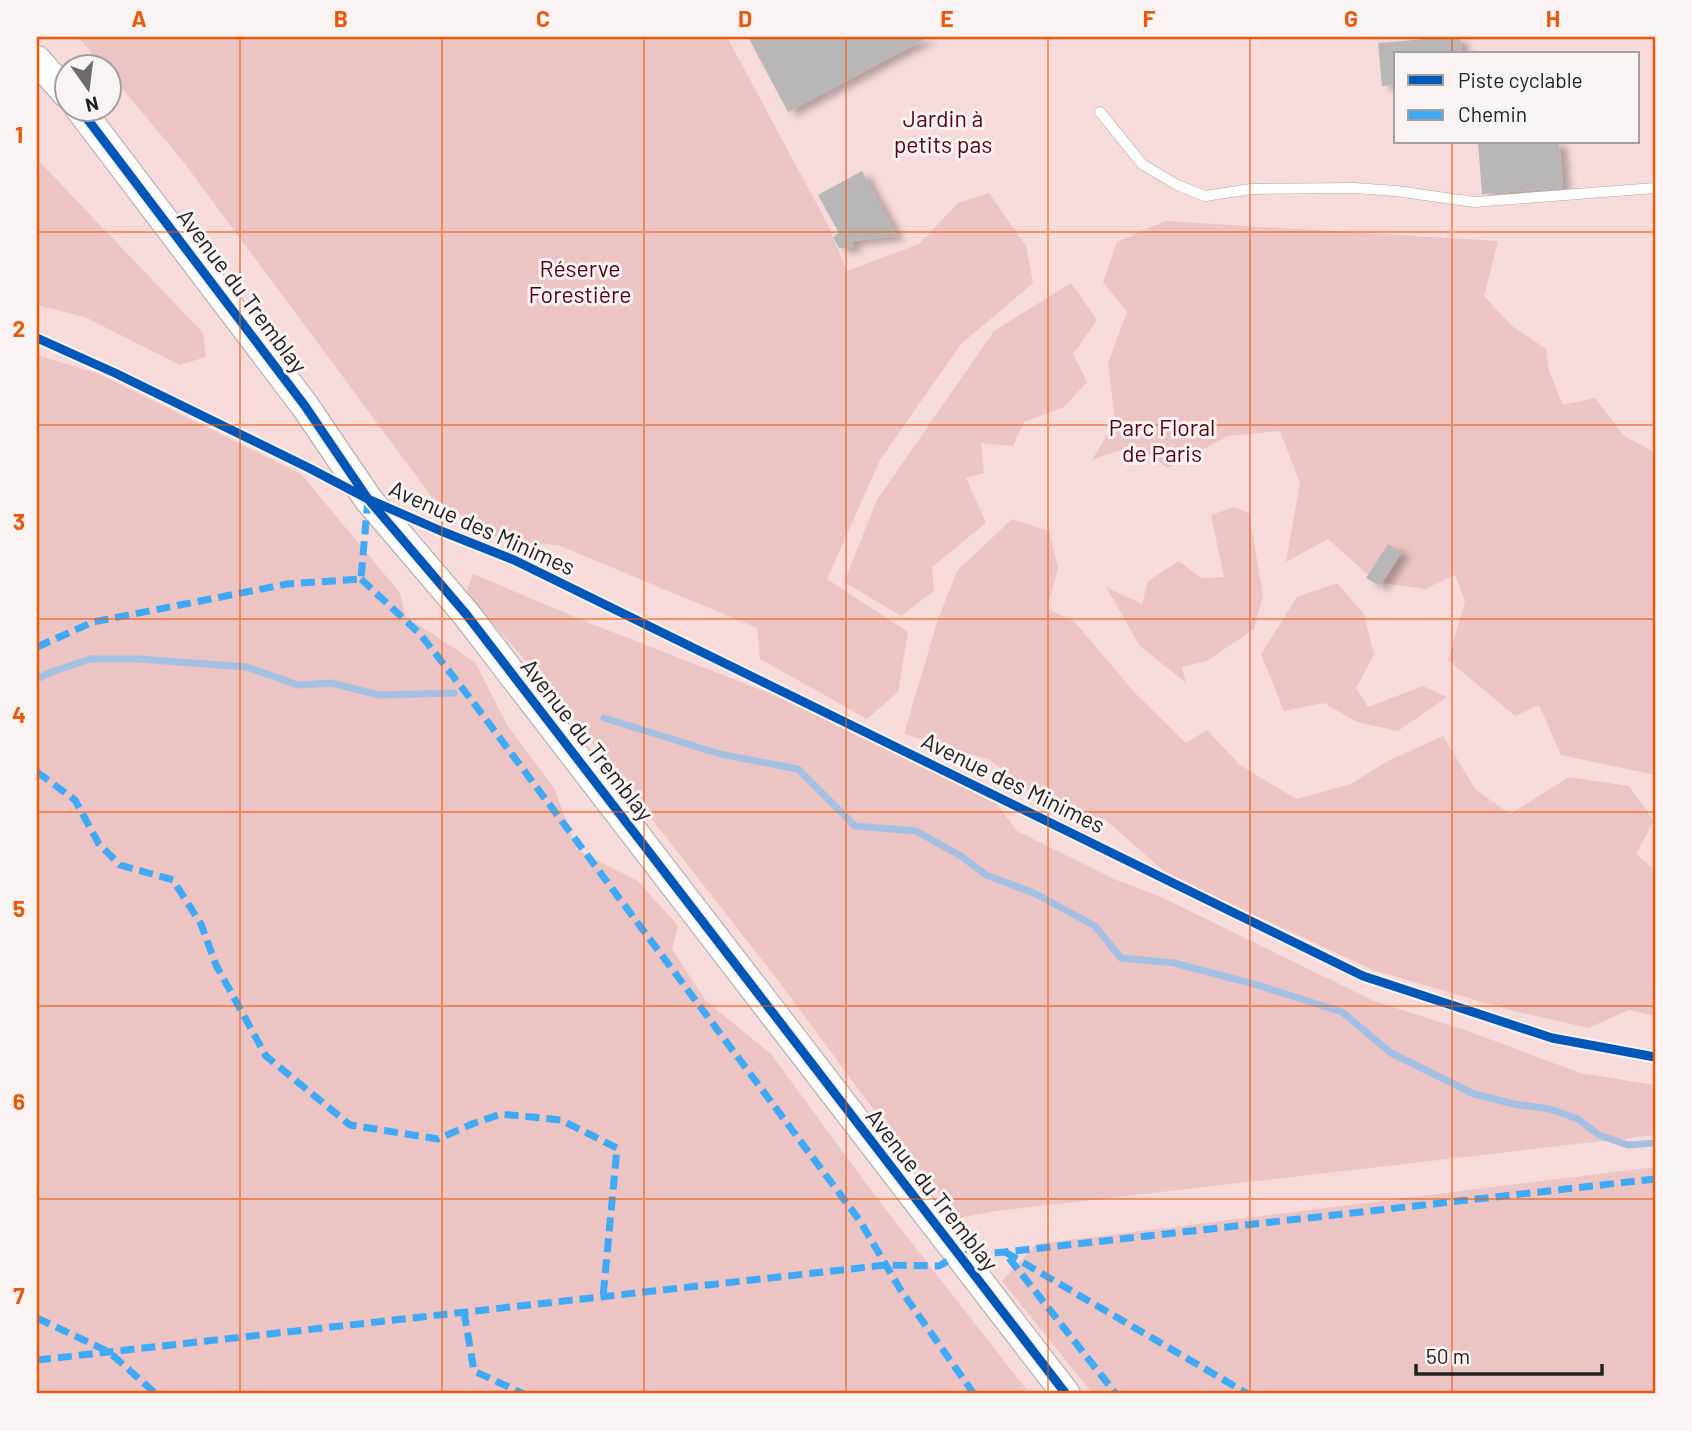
<svg xmlns="http://www.w3.org/2000/svg" width="1692" height="1431" viewBox="0 0 1692 1431" font-family="Barlow,sans-serif">
  <style>
    .green { fill: #f7dbda; fill-rule: evenodd }
    .forest { fill: #ecc4c3 }
    .lines { fill: none; stroke-linecap: round; stroke-linejoin: round }
    .stream { stroke: #a3c0e2; stroke-width: 7 }
    .building { fill: #b8b6b6; filter: url(#shadow) }
    .lane-casing { stroke: #aaa8a8; stroke-width: 11 }
    .secondary-casing { stroke: #aaa8a8; stroke-width: 30 }
    .lane { stroke: #fefdfd; stroke-width: 10 }
    .secondary { stroke: #fefdfd; stroke-width: 28 }
    .quiet { stroke: #3fa9f5; stroke-width: 7; stroke-dasharray: 14 7; stroke-linecap: butt }
    .cycleway-casing { stroke: #f9f3f3; stroke-width: 13 }
    .cycleway { stroke: #0057b8; stroke-width: 9 }
    .grid { fill: none; stroke: #e8590c; stroke-width: 2; stroke-opacity: 0.55 }
    .labels { text-anchor: middle; stroke-width: 6; stroke-linejoin: round; paint-order: stroke }
    .park-label { font-size: 23px; fill: #570011; stroke: #f9f3f3 }
    .street-label { font-size: 23px; fill: #232121; stroke: #f9f3f3 }
    .neatline { fill: none; stroke: #e8590c; stroke-width: 2.5 }
    .grid-label { font-size: 23px; text-anchor: middle; font-weight: bold; fill: #e8590c }
  </style>
  <defs>
    <filter id="shadow"><feDropShadow dx="8" dy="4.5" stdDeviation="3.5" flood-color="#0004"/></filter>
  </defs>
  <rect width="100%" height="100%" fill="#f8f4f4"/>
  <path class="green" d="M37,37H1655V1394H37ZM1396,54H1638V142H1396ZM66,66H108V108H66Z"/>
  <path class="forest" d="M78,37H727L828,225L847,271L919,244L958,203L989,193L1026,246L1033,283L961,344L880,460L827,579L908,632L898,692L867,719L760,659L757,628L558,545L504,542L432,497L182,160L109,73L108,66H103Z
    M37,159L203,333L206,357L180,365L85,317L37,305Z
    M1165,221L1498,241L1484,296L1512,326L1546,349L1549,371L1563,405L1595,398L1624,436L1655,452V775L1561,755L1539,705L1515,716L1448,660L1465,601L1455,575L1425,589L1376,582L1328,539L1286,562L1300,483L1280,431L1228,436L1168,468L1134,445L1092,460L1115,421L1108,363L1127,312L1103,282L1117,242Z
    M1071,283L1097,320L1073,354L1087,382L1064,407L1024,422L1013,446L981,443L984,473L966,478L986,523L932,567L934,591L901,616L844,582L877,500L994,331Z
    M37,355L99,374L301,474L400,593L405,616L475,662L507,725L554,788L577,850L638,881L678,926L672,949L706,1001L771,1054L876,1197L1030,1394H37Z
    M1234,507L1249,513L1263,596L1254,629L1207,661L1182,667L1186,683L1140,646L1106,587L1142,604L1148,581L1179,561L1201,578L1224,577L1211,515Z
    M1012,519L1049,531L1058,568L1047,609L1074,621L1135,693L1186,743L1207,730L1240,765L1296,799L1351,784L1386,762L1443,736L1475,789L1510,814L1569,777L1629,786L1654,821L1636,854L1655,870V1016L1629,1010L1588,1028L1506,1009L1373,970L1168,875L1106,820L1044,802L990,760L904,734L938,619L957,571Z
    M473,574L592,624L867,731L981,782L1017,831L1114,879L1159,896L1374,1001L1468,1031L1580,1073L1655,1085V1135L996,1211L958,1218L899,1144L780,983L572,717L547,685L466,593Z
    M1337,583L1364,614L1374,655L1356,688L1368,707L1423,686L1447,697L1398,731L1357,722L1324,703L1284,711L1261,654L1297,597Z
    M1655,1167V1394H1093L1002,1281L1036,1244Z"/>
  <g class="lines">
    <path class="stream" d="M37,679L49,673L90,659H139L247,667L298,685L331,683L379,695L454,693
      M604,718L720,754L798,769L855,826L916,831L961,856L986,875L1034,893L1095,926L1121,958L1174,963L1254,984L1342,1012L1391,1053L1474,1094L1514,1104L1550,1109L1578,1119L1599,1135L1628,1145L1655,1143"/>
  </g>
  <path class="building" d="M748,37H929L788,112Z
    M1449,37H1460L1462,54H1452L1451,51L1433,54L1419,53L1393,56L1396,85L1382,86L1378,43Z
    M1478,142H1559L1563,188L1482,194Z
    M862,171L897,236L852,241L854,248H839L833,237L839,233L818,195Z
    M1388,544L1402,552L1380,586L1366,578Z"/>
  <g class="lines">
    <defs>
      <path id="lane" d="M1100,112L1142,164L1177,185L1205,196L1251,189L1354,188L1396,191L1474,202L1655,188
        M385,506L441,531L514,560L1363,976L1552,1038L1655,1057"/>
      <path id="secondary" d="M37,60L66,93
        M79,108L305,406L368,499L466,614L1066,1394"/>
    </defs>
    <use href="#lane" class="lane-casing"/>
    <use href="#secondary" class="secondary-casing"/>
    <use href="#lane" class="lane"/>
    <use href="#secondary" class="secondary"/>
    <path class="quiet" d="M361,579L421,635L473,702L860,1221L900,1289L974,1394
      M37,647L93,622L287,584L361,579L368,498
      M37,772L75,800L99,844L120,865L173,880L201,924L216,965L266,1056L350,1125L438,1139L472,1124L501,1114L561,1120L617,1148L603,1297
      M1005,1252L1248,1394
      M1009,1258L1116,1394
      M464,1312L474,1371L524,1394
      M37,1318L109,1352L156,1394
      M37,1360L886,1265L939,1266L958,1255L1005,1252L1655,1179"/>
    <defs>
      <path id="cycleway" d="M79,108L305,406L368,499L466,614L1066,1394
        M37,338L115,373L309,468L368,499L441,531L514,560L1363,976L1552,1038L1655,1057"/>
    </defs>
    <use href="#cycleway" class="cycleway-casing"/>
    <use href="#cycleway" class="cycleway"/>
  </g>
  <path class="grid" d="M240,37V1394M442,37V1394M644,37V1394M846,37V1394M1048,37V1394M1250,37V1394M1452,37V54M1452,142V1394M37,232H1655M37,425H1655M37,619H1655M37,812H1655M37,1006H1655M37,1199H1655"/>
  <g class="labels">
    <g class="park-label">
      <text x="943" y="127">Jardin à<tspan x="943" dy="26">petits pas</tspan></text>
      <text x="580" y="277">Réserve<tspan x="580" dy="26">Forestière</tspan></text>
      <text x="1162" y="436">Parc Floral<tspan x="1162" dy="26">de Paris</tspan></text>
    </g>
    <g class="street-label">
      <text transform="translate(242 291) rotate(53)" y="8">Avenue du Tremblay</text>
      <text transform="translate(482 528) rotate(24)" y="8">Avenue des Minimes</text>
      <text transform="translate(587 740) rotate(52)" y="8">Avenue du Tremblay</text>
      <text transform="translate(1013 783) rotate(26)" y="8">Avenue des Minimes</text>
      <text transform="translate(932 1190) rotate(52)" y="8">Avenue du Tremblay</text>
    </g>
  </g>
  <rect width="1692" height="1431" fill="none" stroke="#f9f3f3" stroke-width="77"/>
  <rect x="1394" y="52" width="245" height="91" fill="#f9f3f3" stroke="#a39f9f" stroke-width="2"/>
  <rect x="1408" y="75" width="35" height="10" fill="#0057b8" stroke="#a39f9f" stroke-width="2"/>
  <text x="1458" y="88" font-size="21" fill="#232121">Piste cyclable</text>
  <rect x="1408" y="110" width="35" height="10" fill="#3fa9f5" stroke="#a39f9f" stroke-width="2"/>
  <text x="1458" y="122" font-size="21" fill="#232121">Chemin</text>
  <g transform="translate(88 88) rotate(166)"><circle r="33" fill="#f9f3f3" stroke="#a39f9f" stroke-width="2"/>
  <path d="M0-5L12 26L0 18L-12 26Z" fill="#6e6b6b"/>
  <text y="-10" font-size="19" font-weight="bold" text-anchor="middle" fill="#232121">N</text>
  </g>
  <path d="M1416 1364v10h186v-10" fill="none" stroke="#232121" stroke-width="3.5"/>
  <text x="1426" y="1364" font-size="21" fill="#232121" stroke="#f9f3f3" stroke-width="5" paint-order="stroke">50 m</text>
  <rect x="38" y="38" width="1616" height="1354" class="neatline"/>
  <g class="grid-label">
    <text x="139" y="27">A</text>
    <text x="341" y="27">B</text>
    <text x="543" y="27">C</text>
    <text x="745" y="27">D</text>
    <text x="947" y="27">E</text>
    <text x="1149" y="27">F</text>
    <text x="1351" y="27">G</text>
    <text x="1553" y="27">H</text>
    <text x="19" y="143">1</text>
    <text x="19" y="337">2</text>
    <text x="19" y="530">3</text>
    <text x="19" y="723">4</text>
    <text x="19" y="917">5</text>
    <text x="19" y="1110">6</text>
    <text x="19" y="1304">7</text>
  </g>
</svg>
